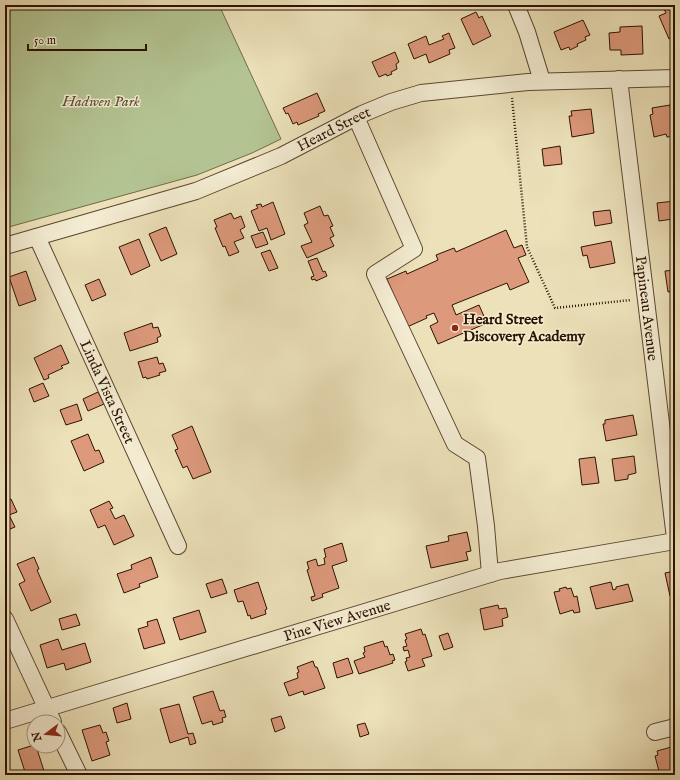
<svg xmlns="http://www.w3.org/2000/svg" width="680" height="780" viewBox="0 0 680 780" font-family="'IM FELL English',serif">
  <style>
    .green { fill: #b3c492; stroke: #706b49 }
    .building { fill: #dc997b; stroke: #2d1200 }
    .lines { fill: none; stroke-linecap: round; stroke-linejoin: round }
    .minor-casing { stroke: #5d462e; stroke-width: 18 }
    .path { stroke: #2d1200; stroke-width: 2.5; stroke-dasharray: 1 2; stroke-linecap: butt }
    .minor { stroke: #f3ecd2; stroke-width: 16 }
    .poi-dot { fill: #8f2418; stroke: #f3ecd2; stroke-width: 1.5 }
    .labels { text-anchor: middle; stroke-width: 3; stroke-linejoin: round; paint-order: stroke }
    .park-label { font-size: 15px; font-style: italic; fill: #5c5033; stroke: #f3ecd2 }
    .street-label { font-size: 15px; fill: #2d1200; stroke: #f3ecd2 }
    .poi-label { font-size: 15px; font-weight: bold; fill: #2d1200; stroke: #f3ecd2; text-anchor: start }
  </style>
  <rect width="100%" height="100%" fill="#ece1b9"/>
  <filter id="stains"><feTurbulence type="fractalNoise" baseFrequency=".005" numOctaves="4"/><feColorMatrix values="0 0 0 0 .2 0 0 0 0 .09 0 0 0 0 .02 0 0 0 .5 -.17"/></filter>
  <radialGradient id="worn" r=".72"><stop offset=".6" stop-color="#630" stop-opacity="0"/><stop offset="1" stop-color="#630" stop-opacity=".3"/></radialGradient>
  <path class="green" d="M5,5H219L281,139L252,153L197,175L5,228Z"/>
  <path class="building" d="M672,5H675V36L669,39L659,16L666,13L664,9Z
    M476,12L479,18L482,16L491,36L473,45L461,19Z
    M583,20L590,35L585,37L586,40L577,44L578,46L570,50L569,47L561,50L554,32Z
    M642,26L643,54L621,55V50H610L609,33L620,32V27Z
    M449,33L455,48L449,50L450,54L429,63L426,54L414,59L408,44L426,36L429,45L444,39L442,36Z
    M395,52L399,62L396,64L397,69L391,72L392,74L387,76L386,74L379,77L372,62Z
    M317,93L325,111L318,114L319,116L298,125L297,122L293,124L288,113L286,114L283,108Z
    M670,105L673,127H675V136L667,137L666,134L654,137L650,115L653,114L652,108Z
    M591,109L594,133L572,137L569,116H572L571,111Z
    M560,146L562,164L544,166L542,149Z
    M675,201V224H673V219L659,221L657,203Z
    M273,202L285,234L271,240L267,228L259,231L251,211L258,208L256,205L261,204L262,207Z
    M320,206L324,216L328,215L333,226L330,227L334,236L330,238L334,246L307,258L301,246L312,242L304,225L308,223L304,213Z
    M610,210L612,223L595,226L593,212Z
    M231,213L234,219L241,216L245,227L240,230L244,238L234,242L239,252L229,256L225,246L223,247L215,228L217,227L214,220Z
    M166,227L177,254L161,261L149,234Z
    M506,230L514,248L522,245L526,255L518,258L529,282L510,290L507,283L452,305L456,315L479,305L487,323L438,344L430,326L438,322L434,313L426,316L427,318L407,327L387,279L406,271L407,274L438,260L436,255L454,248L456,252Z
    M263,232L268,244L256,248L251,236Z
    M139,239L150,266L131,275L119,247Z
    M611,241L615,263L590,268L587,255L583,256L581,247Z
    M270,250L278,268L269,271L261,253Z
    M317,258L323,272L325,271L327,276L316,281L315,279L312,280L311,277L314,276L308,261Z
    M675,270V291L668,292L665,271Z
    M26,271L36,300L19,306L9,277Z
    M99,279L106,295L92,301L85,285Z
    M675,303V324H673L671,304Z
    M152,323L153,328L158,327L161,336L157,338L158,342L130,351L124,333Z
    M61,345L69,363L61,366L63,368L48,375L49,378L44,380L34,358Z
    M157,357L159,364L163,363L166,371L159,373L160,375L147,379L146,377L143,378L138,362Z
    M43,383L49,396L34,402L29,389Z
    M98,392L104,404L88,411L83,399Z
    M77,404L82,420L66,425L60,410Z
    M633,415L637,435L606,441L603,424H605V420Z
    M192,426L211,472L193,479L187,466L183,468L175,450L178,449L172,435Z
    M88,434L95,451L99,450L104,462L84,471L71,441Z
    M634,456L636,473L628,475V479L615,481L612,459Z
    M595,457L599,483L582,485L579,459Z
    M11,499L17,512L9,515L15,527L5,531V501Z
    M109,501L113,508L110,509L115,519L124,515L134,536L114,545L105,525L98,528L90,510Z
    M467,532L471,551L466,552L468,560L431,568L426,546L449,541L448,536Z
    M342,543L347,561L332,566L339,588L322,594L323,597L312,601L311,597L315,596L307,570L309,569L307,562L316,559L318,566L325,564L324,558L326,557L324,549Z
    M34,557L39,569L37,570L51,602L31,611L19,584L25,581L17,564Z
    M151,557L158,577L139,584L140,587L124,593L117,574L132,569L131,565Z
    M675,571V601L674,602L672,595L670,596L665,573Z
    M222,579L227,593L211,598L206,584Z
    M258,582L267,609L265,610L266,614L251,619L250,615L248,616L243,601L238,602L234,590Z
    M611,582L613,590L616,589V587L628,584L633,601L596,609L590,587Z
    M566,587L567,589L571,588L574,597L577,596L580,612L574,613L573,610L560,614L554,592L560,591L559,589Z
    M498,605L499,609L506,608L508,617L502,619L503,626L484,630L480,609Z
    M199,610L206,632L180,640L173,618Z
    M76,614L80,625L62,630L59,619Z
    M157,619L165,643L144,649L138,629L148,626L147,622Z
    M421,629L423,635L425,634L432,656L422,659L425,666L408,671L405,662L407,661L406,658L410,657L408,650L404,651L403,647L407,646L405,640L407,639L405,634Z
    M448,633L453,647L444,650L439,636Z
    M58,639L62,650L85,643L91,662L66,670L64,663L47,668L40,645Z
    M383,641L385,647L387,646L390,655L393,654L395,660L392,661L393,663L359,674L354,661L365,657L363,653L365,652L364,647Z
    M348,658L353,673L337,678L333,663Z
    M313,661L315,667H317L325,688L304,695L303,691L289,696L284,683L298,678L297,673L299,672L297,667Z
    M5,677L8,688L5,689Z
    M213,691L220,711L224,710L226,717L222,718L223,722L213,725L212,721L202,724L193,697Z
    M127,703L131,719L117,723L113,708Z
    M179,704L188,734L193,733L196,743L190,745L188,737L170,743L160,709Z
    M281,716L285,728L275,732L271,719Z
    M365,723L369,734L360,737L357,725Z
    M100,725L103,733L106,732L109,741L106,742L110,755L92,761L82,730Z
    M34,745V746H36L45,774L41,775H26L18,750Z
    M675,746V775H660L655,756L658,755L657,751Z"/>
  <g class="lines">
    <defs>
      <g id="minor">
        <path d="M516,5L527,32L542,81"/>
        <path id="s1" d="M619,79L675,538"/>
        <path d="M356,117L414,249L375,274L455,444L477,458L486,526L490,574"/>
        <path id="s2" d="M37,237L178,546"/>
        <path id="s3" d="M5,246L196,191L281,156L362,114L391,102L421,93L528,82L675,78"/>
        <path d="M5,619L53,722"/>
        <path id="s4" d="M5,721L500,571L675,541"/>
        <path d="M58,732L79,775"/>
        <path d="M655,732L675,727"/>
      </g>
    </defs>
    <use href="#minor" class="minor-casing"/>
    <path class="path" d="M512,98L527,247L555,308L631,300"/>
    <use href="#minor" class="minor"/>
  </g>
  <circle class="poi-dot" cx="455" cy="328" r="4"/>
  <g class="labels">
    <g class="park-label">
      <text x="101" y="106">Hadwen Park</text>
    </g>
    <g class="street-label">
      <text dy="5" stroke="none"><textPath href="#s3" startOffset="350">Heard Street</textPath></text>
      <text dy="5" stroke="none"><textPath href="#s1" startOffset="231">Papineau Avenue</textPath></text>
      <text dy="5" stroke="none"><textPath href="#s2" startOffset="170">Linda Vista Street</textPath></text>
      <text dy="5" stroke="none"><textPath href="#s4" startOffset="347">Pine View Avenue</textPath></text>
    </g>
    <g class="poi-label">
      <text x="463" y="324">Heard Street<tspan x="463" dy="17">Discovery Academy</tspan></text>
    </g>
  </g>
  <rect width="680" height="780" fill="none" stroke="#ece1b9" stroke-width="20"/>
  <rect x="6" y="6" width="668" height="768" fill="none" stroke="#2d1200" stroke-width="2"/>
  <rect x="10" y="10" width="660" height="760" fill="none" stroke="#2d1200"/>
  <g transform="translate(46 734) rotate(254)"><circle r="19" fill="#f3ecd2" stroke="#a4957e"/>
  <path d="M0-3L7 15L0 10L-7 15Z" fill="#8f2418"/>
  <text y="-6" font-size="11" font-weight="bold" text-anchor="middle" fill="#2d1200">N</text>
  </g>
  <path d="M28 44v6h118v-6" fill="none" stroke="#2d1200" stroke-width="2"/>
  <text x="34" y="44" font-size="12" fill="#2d1200" stroke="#f3ecd2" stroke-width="3" paint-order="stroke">50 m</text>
  <rect width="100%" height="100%" filter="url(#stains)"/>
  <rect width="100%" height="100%" fill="url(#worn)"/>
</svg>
